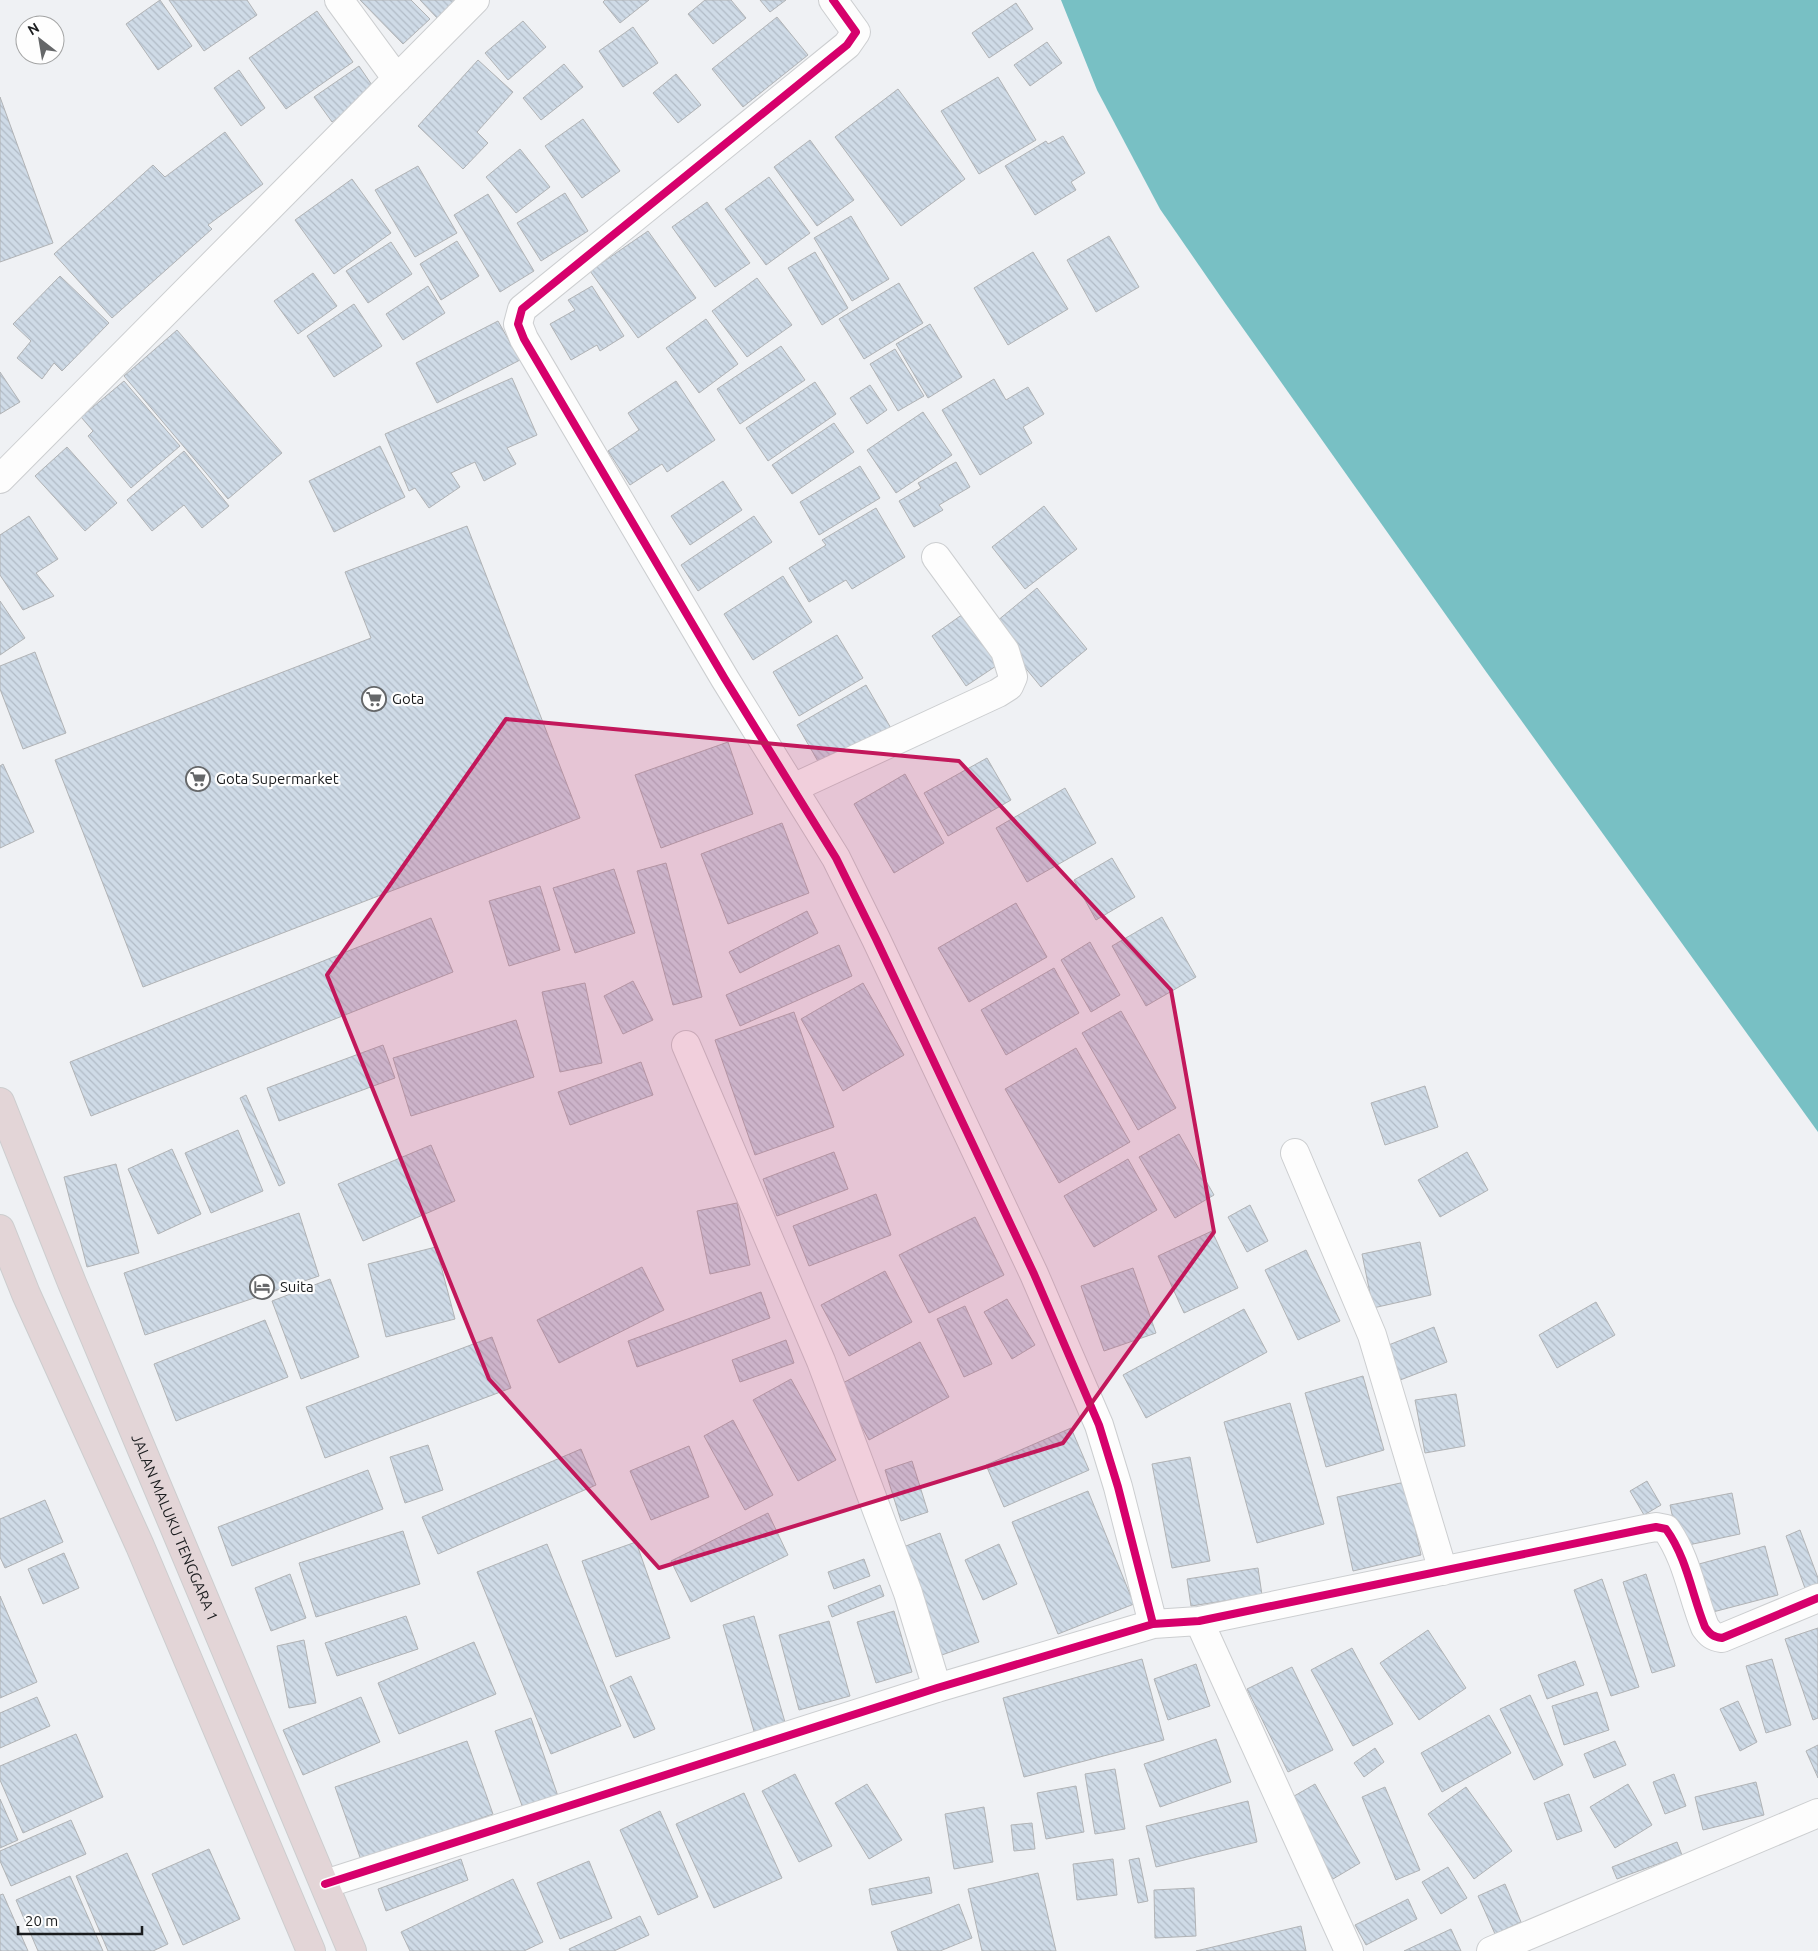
<svg xmlns="http://www.w3.org/2000/svg" width="1818" height="1951" viewBox="0 0 1818 1951" font-family="Ubuntu,sans-serif">
  <style>
    .water { fill: #78c0c4 }
    .building { fill: url(#building-back-hatch); stroke: #b1b3b5 }
    .lines { fill: none; stroke-linecap: round; stroke-linejoin: round }
    .street-casing { stroke: #ccced0; stroke-width: 30 }
    .highway-casing { stroke: #cccdce; stroke-width: 30 }
    .street { stroke: #fdfdfd; stroke-width: 28 }
    .highway { stroke: #e3d5d7; stroke-width: 28 }
    .cycleway-casing { stroke: #fefefe; stroke-width: 11 }
    .cycleway { stroke: #d6006c; stroke-width: 8 }
    .marked { fill: #c2185b; fill-opacity: 0.2; stroke: #c2185b; stroke-width: 4; stroke-linejoin: round }
    .labels { text-anchor: middle; stroke-width: 4.5; stroke-linejoin: round; paint-order: stroke }
    .poi-label { font-size: 15px; fill: #1a1c1e; stroke: #fefefe; text-anchor: start }
    .street-label { font-size: 15px; fill: #1a1c1e; stroke: #fefefe }
  </style>
  <defs>
    <pattern id="building-back-hatch" width="6" height="6" patternUnits="userSpaceOnUse" patternTransform="scale(1.25)"><rect width="6" height="6" fill="#cfdbe7"/><path d="M-1 5l2 2M0 0l6 6M5-1l2 2" fill="none" stroke="#b1bbc6"/></pattern>
  </defs>
  <rect width="100%" height="100%" fill="#eff1f4"/>
  <path class="water" d="M1061,0H1818V1132L1487,673L1225,303L1160,209L1097,90Z"/>
  <path class="building" d="M160,0L192,46L158,70L126,24Z
    M169,0H247L257,15L204,51Z
    M360,0H411L430,19L403,44Z
    M420,0H460L439,20Z
    M605,0H649L620,23L603,2Z
    M705,0H731L746,18L713,44L688,14Z
    M760,0H786L770,12Z
    M1016,3L1033,29L989,58L972,33Z
    M317,11L353,62L286,109L249,58Z
    M777,17L808,55L743,107L712,69Z
    M523,21L546,47L508,80L485,53Z
    M633,27L658,63L623,87L599,51Z
    M1047,42L1062,63L1030,86L1014,65Z
    M478,60L513,92L477,132L488,143L463,169L418,126Z
    M564,64L583,87L541,120L523,98Z
    M359,66L376,91L332,122L314,97Z
    M239,70L265,108L241,126L214,88Z
    M676,74L701,105L678,123L653,93Z
    M998,77L1036,140L979,174L941,111Z
    M898,89L965,179L901,226L835,137Z
    M0,97L53,243L0,262Z
    M583,119L620,171L582,198L545,146Z
    M225,132L263,184L208,225L212,229L112,318L54,254L153,165L165,177Z
    M1063,136L1085,173L1071,182L1076,190L1035,215L1005,166L1046,141L1048,144Z
    M810,140L854,200L817,226L774,167Z
    M520,149L550,187L516,213L486,177Z
    M418,166L457,233L415,257L375,190Z
    M769,177L810,233L766,265L725,209Z
    M352,179L391,233L334,274L295,220Z
    M565,193L588,231L541,261L517,223Z
    M488,194L534,271L500,292L454,215Z
    M707,202L750,263L715,287L672,227Z
    M851,216L889,279L852,301L814,238Z
    M648,231L696,298L638,338L590,271Z
    M1109,236L1139,287L1096,312L1067,260Z
    M457,241L479,276L441,300L420,264Z
    M391,242L412,274L368,303L346,271Z
    M815,252L848,308L822,325L788,268Z
    M1033,252L1068,309L1008,345L974,288Z
    M313,273L337,306L298,334L274,301Z
    M60,276L109,323L62,371L54,363L42,379L17,358L31,341L13,324Z
    M757,278L792,325L747,357L712,311Z
    M899,283L923,323L864,359L839,319Z
    M428,286L445,313L403,340L386,314Z
    M592,286L624,336L600,351L597,345L571,360L550,324L575,310L568,300Z
    M354,304L382,346L334,377L307,336Z
    M706,319L738,364L699,393L666,348Z
    M498,321L520,360L437,403L416,363Z
    M930,324L962,377L928,398L896,344Z
    M177,330L282,453L228,499L124,376Z
    M781,346L805,380L740,424L717,389Z
    M895,349L924,396L898,411L870,364Z
    M0,372L20,402L0,414Z
    M512,378L537,435L507,448L516,464L484,481L475,462L451,473L460,487L429,508L415,488L409,491L385,434Z
    M994,379L1006,400L1028,387L1044,414L1023,427L1032,443L980,475L942,410Z
    M124,381L180,446L131,488L88,436L93,431L81,417Z
    M676,381L715,440L667,472L662,464L630,485L608,451L639,430L628,413Z
    M815,382L836,414L768,461L746,428Z
    M870,385L887,410L867,424L850,398Z
    M923,412L952,455L896,493L867,450Z
    M834,423L854,452L792,494L772,465Z
    M380,446L405,497L334,532L309,481Z
    M67,447L117,503L85,531L35,476Z
    M184,451L229,506L202,528L184,505L152,531L127,500Z
    M956,462L970,487L939,505L943,510L914,527L899,501L921,488L918,483Z
    M860,466L880,498L819,535L800,502Z
    M723,481L742,510L690,545L671,516Z
    M1044,506L1077,549L1025,589L992,547Z
    M876,508L905,557L852,589L846,580L809,602L789,568L826,545L822,540Z
    M29,516L58,559L36,573L54,596L23,610L0,575V535Z
    M754,516L772,542L698,591L681,565Z
    M467,526L580,818L143,987L55,760L371,638L345,572Z
    M783,576L812,622L753,660L724,614Z
    M1037,588L1087,649L1041,687L991,626Z
    M0,601L25,638L0,655Z
    M963,614L999,664L966,686L932,636Z
    M837,635L863,678L799,716L773,672Z
    M35,652L66,733L23,749L0,689V666Z
    M866,685L892,730L823,770L797,725Z
    M728,742L753,814L661,848L635,775Z
    M987,758L1011,800L948,836L924,793Z
    M3,764L34,832L0,848V766Z
    M905,774L944,843L894,873L854,804Z
    M1065,788L1096,843L1027,882L996,828Z
    M782,823L809,893L728,924L701,854Z
    M1112,858L1135,897L1096,920L1074,880Z
    M666,863L702,997L673,1005L637,871Z
    M614,869L635,933L575,953L553,888Z
    M540,886L560,950L509,966L489,901Z
    M1016,903L1047,957L969,1002L938,948Z
    M807,911L818,933L740,973L729,952Z
    M1162,917L1196,977L1146,1006L1112,946Z
    M431,918L453,972L91,1116L70,1062Z
    M1090,942L1120,995L1091,1012L1061,960Z
    M839,945L852,976L740,1026L726,995Z
    M1054,968L1079,1013L1006,1055L981,1010Z
    M633,981L653,1020L623,1034L604,996Z
    M585,983L602,1063L560,1072L542,992Z
    M863,983L904,1055L843,1091L801,1019Z
    M1121,1011L1176,1108L1138,1130L1082,1033Z
    M794,1012L834,1127L755,1155L715,1040Z
    M516,1020L534,1077L411,1116L393,1058Z
    M383,1045L395,1078L279,1121L267,1088Z
    M1076,1048L1130,1142L1059,1183L1005,1089Z
    M641,1062L653,1095L570,1125L558,1092Z
    M1425,1086L1438,1127L1385,1145L1371,1103Z
    M246,1095L285,1183L279,1186L240,1098Z
    M238,1130L263,1191L211,1213L185,1153Z
    M1179,1134L1214,1195L1175,1218L1139,1157Z
    M431,1145L455,1201L363,1241L338,1184Z
    M172,1149L201,1214L158,1234L128,1169Z
    M834,1152L848,1189L777,1216L763,1179Z
    M1467,1152L1488,1190L1440,1217L1418,1180Z
    M1128,1159L1157,1210L1094,1247L1064,1196Z
    M116,1164L139,1253L87,1267L64,1177Z
    M876,1194L891,1235L809,1266L793,1226Z
    M737,1203L750,1265L710,1274L697,1211Z
    M1250,1205L1268,1241L1247,1252L1228,1217Z
    M299,1213L319,1276L145,1335L124,1273Z
    M975,1217L1004,1275L929,1313L899,1255Z
    M1212,1231L1238,1288L1184,1313L1158,1256Z
    M1420,1242L1431,1295L1373,1308L1362,1254Z
    M436,1247L455,1319L386,1337L368,1264Z
    M1306,1250L1340,1321L1298,1340L1265,1270Z
    M642,1267L664,1310L559,1363L537,1320Z
    M1133,1268L1156,1333L1104,1351L1081,1286Z
    M885,1271L912,1322L849,1356L821,1305Z
    M330,1279L359,1357L301,1379L272,1301Z
    M761,1292L770,1318L637,1367L628,1341Z
    M1007,1299L1035,1345L1012,1359L984,1312Z
    M1596,1302L1615,1335L1557,1368L1539,1335Z
    M965,1306L992,1364L964,1377L937,1319Z
    M1244,1309L1267,1352L1146,1418L1123,1375Z
    M265,1320L288,1377L176,1421L154,1364Z
    M1434,1327L1447,1362L1395,1382L1381,1348Z
    M492,1337L511,1388L325,1458L306,1407Z
    M786,1340L794,1363L740,1382L732,1360Z
    M920,1342L949,1397L869,1440L839,1385Z
    M1363,1376L1384,1450L1326,1467L1305,1393Z
    M791,1379L836,1460L798,1481L753,1400Z
    M1456,1394L1465,1446L1425,1453L1415,1400Z
    M1290,1403L1324,1524L1257,1543L1224,1422Z
    M733,1420L773,1495L745,1510L704,1436Z
    M1071,1428L1089,1470L1004,1507L986,1465Z
    M428,1445L443,1490L405,1503L390,1457Z
    M689,1446L709,1497L651,1520L630,1471Z
    M581,1449L596,1485L438,1554L422,1517Z
    M1190,1457L1210,1561L1172,1568L1152,1464Z
    M912,1461L928,1512L901,1521L885,1470Z
    M368,1470L383,1509L232,1566L218,1527Z
    M1647,1481L1661,1505L1644,1515L1630,1491Z
    M1405,1482L1421,1555L1353,1571L1337,1497Z
    M1088,1491L1134,1604L1058,1634L1012,1522Z
    M1732,1493L1740,1534L1679,1547L1670,1505Z
    M45,1500L63,1542L5,1568L0,1557V1519Z
    M768,1513L788,1555L691,1602L671,1561Z
    M1800,1530L1818,1578V1587L1806,1591L1786,1536Z
    M403,1531L420,1584L316,1617L299,1563Z
    M940,1533L979,1642L936,1657L898,1549Z
    M636,1542L670,1638L616,1657L582,1561Z
    M547,1544L621,1726L551,1754L477,1572Z
    M999,1544L1017,1584L983,1600L965,1560Z
    M1765,1546L1778,1595L1713,1612L1699,1564Z
    M64,1553L79,1588L43,1604L28,1569Z
    M864,1559L870,1576L834,1589L828,1572Z
    M1258,1568L1262,1595L1191,1606L1187,1579Z
    M290,1574L306,1618L271,1631L255,1588Z
    M1646,1574L1675,1666L1652,1673L1623,1582Z
    M1602,1579L1639,1687L1611,1696L1574,1590Z
    M880,1585L884,1596L832,1617L828,1606Z
    M0,1596L37,1682L0,1698Z
    M894,1611L912,1672L876,1683L857,1622Z
    M406,1616L418,1649L337,1676L325,1643Z
    M754,1616L787,1729L756,1738L723,1625Z
    M829,1621L850,1696L799,1710L779,1635Z
    M1818,1628V1718L1813,1720L1785,1639Z
    M1428,1630L1466,1688L1419,1720L1380,1663Z
    M304,1640L316,1703L289,1708L277,1646Z
    M474,1642L496,1694L399,1734L378,1683Z
    M1352,1648L1393,1724L1353,1746L1311,1670Z
    M1142,1659L1164,1740L1024,1777L1003,1698Z
    M1772,1659L1791,1725L1766,1733L1746,1666Z
    M1575,1661L1584,1685L1547,1699L1538,1675Z
    M1196,1664L1210,1706L1168,1720L1154,1679Z
    M1292,1667L1333,1750L1288,1772L1247,1689Z
    M631,1676L655,1729L634,1738L610,1686Z
    M1597,1692L1609,1730L1564,1745L1552,1706Z
    M1530,1695L1563,1765L1534,1780L1500,1709Z
    M37,1697L50,1726L0,1748V1713Z
    M361,1697L380,1742L303,1775L283,1730Z
    M1738,1701L1757,1742L1740,1751L1720,1709Z
    M1489,1715L1511,1753L1442,1792L1421,1753Z
    M531,1718L560,1802L525,1814L495,1731Z
    M76,1734L103,1797L23,1833L0,1780V1766Z
    M1216,1739L1231,1782L1160,1807L1144,1764Z
    M467,1741L493,1814L361,1860L335,1787Z
    M1615,1741L1626,1765L1594,1778L1584,1754Z
    M1818,1745V1778L1806,1751Z
    M1375,1748L1384,1762L1364,1777L1354,1763Z
    M1115,1769L1125,1829L1095,1834L1085,1774Z
    M795,1774L832,1846L799,1862L762,1791Z
    M1674,1774L1686,1806L1665,1814L1653,1782Z
    M1756,1782L1764,1815L1703,1830L1695,1797Z
    M867,1784L902,1840L869,1859L835,1803Z
    M1315,1784L1360,1863L1333,1879L1289,1799Z
    M1628,1784L1652,1825L1615,1848L1590,1807Z
    M1076,1786L1084,1832L1046,1839L1037,1793Z
    M1385,1787L1420,1870L1396,1880L1362,1797Z
    M1466,1787L1512,1851L1474,1879L1428,1814Z
    M744,1793L782,1878L714,1908L676,1824Z
    M1569,1794L1582,1831L1557,1840L1544,1803Z
    M0,1799L18,1840L0,1848Z
    M1248,1801L1257,1842L1156,1867L1146,1826Z
    M984,1807L993,1862L954,1869L945,1814Z
    M660,1811L698,1897L658,1915L620,1830Z
    M71,1820L86,1854L11,1886L0,1861V1851Z
    M1032,1823L1035,1849L1014,1851L1011,1825Z
    M1677,1842L1682,1855L1617,1879L1612,1867Z
    M209,1849L240,1919L183,1945L152,1874Z
    M127,1853L168,1944L153,1951H108L76,1876Z
    M1139,1858L1148,1901L1138,1903L1129,1860Z
    M461,1859L468,1880L386,1911L378,1889Z
    M1113,1859L1117,1895L1077,1900L1073,1864Z
    M589,1861L612,1918L560,1939L537,1883Z
    M1448,1867L1467,1898L1441,1914L1422,1882Z
    M1038,1873L1056,1951H982L968,1889Z
    M70,1876L103,1951H38L16,1900Z
    M929,1877L932,1893L872,1905L869,1889Z
    M513,1879L543,1942L524,1951H410L401,1932Z
    M1505,1884L1521,1922L1495,1934L1478,1896Z
    M1194,1888L1196,1936L1155,1938L1154,1890Z
    M3,1894L28,1951H0V1895Z
    M1408,1899L1417,1919L1366,1945L1355,1925Z
    M959,1904L972,1938L940,1951H898L891,1932Z
    M640,1916L649,1935L614,1951H570L569,1949Z
    M1301,1926L1306,1951H1196Z
    M1451,1929L1461,1951H1404Z"/>
  <g class="lines">
    <defs>
      <path id="street" d="M339,0L397,79
        M833,0L856,32L847,45L522,309L518,324L524,339L725,679L836,858L876,939L1034,1274L1099,1425L1118,1487L1153,1624
        M0,479L475,0
        M793,788L998,693L1009,686L1013,677L1005,651L936,557
        M686,1045L821,1361L908,1593L937,1688
        M1295,1153L1372,1335L1443,1571
        M1199,1621L1349,1951
        M325,1884L937,1688L1153,1624L1199,1621L1645,1529L1656,1527L1666,1529C1687,1558 1692,1595 1705,1627C1710,1634 1713,1637 1722,1638L1818,1598
        M1491,1951L1818,1813"/>
      <g id="highway">
        <path id="s1" d="M0,1102L72,1283L352,1951"/>
        <path d="M0,1229L26,1294L140,1546L311,1951"/>
      </g>
    </defs>
    <use href="#street" class="street-casing"/>
    <use href="#highway" class="highway-casing"/>
    <use href="#street" class="street"/>
    <use href="#highway" class="highway"/>
    <defs>
      <path id="cycleway" d="M833,0L856,32L847,45L522,309L518,324L524,339L725,679L836,858L876,939L1034,1274L1099,1425L1118,1487L1153,1624
        M325,1884L937,1688L1153,1624L1199,1621L1645,1529L1656,1527L1666,1529C1687,1558 1692,1595 1705,1627C1710,1634 1713,1637 1722,1638L1818,1598"/>
    </defs>
    <use href="#cycleway" class="cycleway-casing"/>
    <use href="#cycleway" class="cycleway"/>
  </g>
  <path class="marked" d="M506,719L959,761L1171,990L1214,1232L1063,1443L659,1568L489,1379L327,975Z"/>
  <defs>
    <symbol id="supermarket-ring" viewBox="-11 -11 22 22"><circle r="9.5" fill="#fefefe" stroke="#656769" stroke-width="1.5"/><path d="M-6-5.5h2.5l.6 2H6L4.5 2H-2.5L-4.4-4H-6ZM-1.5 3.2a1.3 1.3 0 1 0 .1 0ZM3 3.2a1.3 1.3 0 1 0 .1 0Z" fill="#656769"/></symbol>
    <symbol id="hotel-ring" viewBox="-11 -11 22 22"><circle r="9.5" fill="#fefefe" stroke="#656769" stroke-width="1.5"/><path d="M-6-4.5h1.5V1H6V5H4.5V3h-9V5H-6ZM-4 0a1.8 1.8 0 1 1 3.6 0ZM.5 0V-2.5h3Q6-2.5 6 0Z" fill="#656769"/></symbol>
  </defs>
  <g fill-rule="evenodd">
    <use href="#supermarket-ring" x="360" y="685" width="28" height="28"/>
    <use href="#supermarket-ring" x="184" y="765" width="28" height="28"/>
    <use href="#hotel-ring" x="248" y="1273" width="28" height="28"/>
  </g>
  <g class="labels">
    <g class="poi-label">
      <text x="392" y="704">Gota</text>
      <text x="216" y="784">Gota Supermarket</text>
      <text x="280" y="1292">Suita</text>
    </g>
    <g class="street-label">
      <text dy="5" stroke="none"><textPath href="#s1" startOffset="460">JALAN MALUKU TENGGARA 1</textPath></text>
    </g>
  </g>
  <g transform="translate(40 40) rotate(329)"><circle r="24" fill="#fefefe" stroke="#a3a4a4"/>
  <path d="M0-4L9 19L0 12L-9 19Z" fill="#656769"/>
  <text y="-8" font-size="14" font-weight="bold" text-anchor="middle" fill="#1a1c1e">N</text>
  </g>
  <path d="M18 1926v8h124v-8" fill="none" stroke="#1a1c1e" stroke-width="2.5"/>
  <text x="25" y="1926" font-size="15" fill="#1a1c1e" stroke="#fefefe" stroke-width="4" paint-order="stroke">20 m</text>
</svg>
